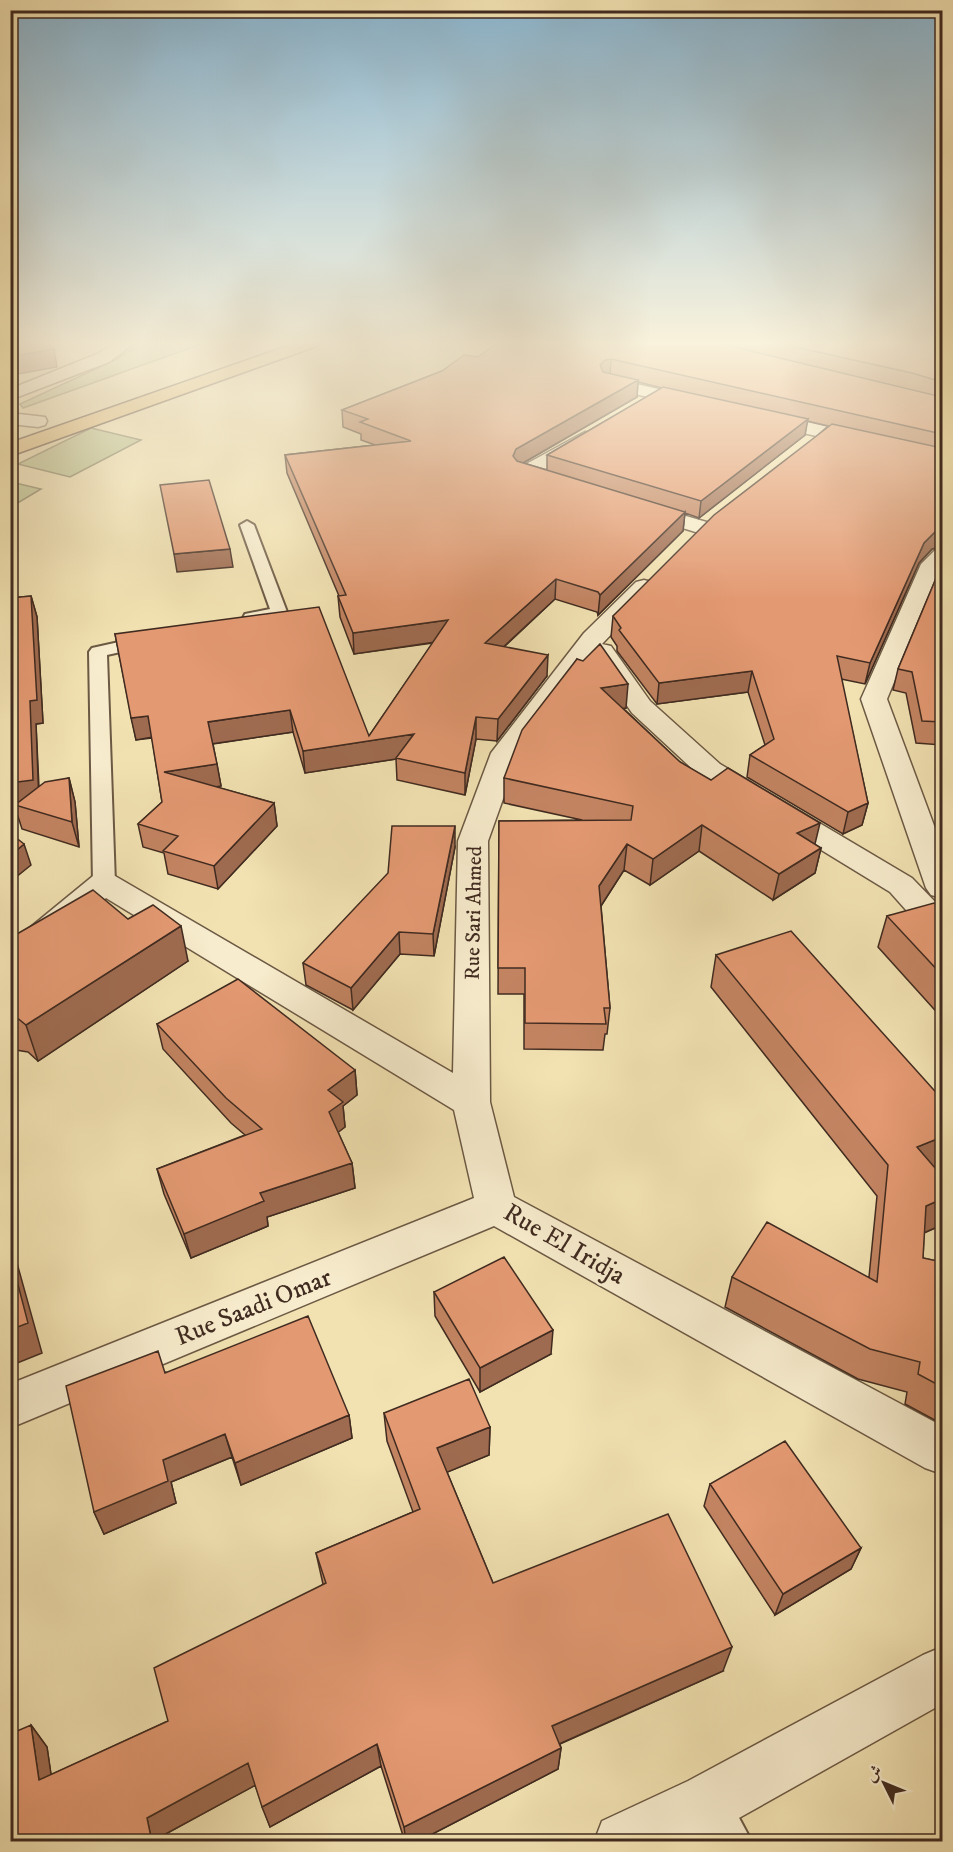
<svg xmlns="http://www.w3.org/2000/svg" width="953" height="1852" viewBox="0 0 953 1852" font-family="'IM FELL DW Pica',Amiri,serif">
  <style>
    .green { fill: #b9c38d; stroke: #7c7756; stroke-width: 1.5 }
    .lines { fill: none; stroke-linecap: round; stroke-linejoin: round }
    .service-casing { stroke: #6c5944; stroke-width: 4 }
    .minor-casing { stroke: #6c5944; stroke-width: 3 }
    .tertiary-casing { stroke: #6c5944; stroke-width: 3 }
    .trunk-casing { stroke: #402b20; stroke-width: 3 }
    .service { fill: #f7eccd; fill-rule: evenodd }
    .minor { fill: #f7eccd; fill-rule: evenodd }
    .tertiary { fill: #f7eccd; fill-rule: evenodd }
    .trunk { fill: #e9c179; fill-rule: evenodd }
    .wall { fill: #c38462; stroke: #402b20; stroke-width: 1.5; fill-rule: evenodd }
    .shaded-wall { fill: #9f6b50; stroke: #402b20; stroke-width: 1.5 }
    .building { fill: #e39972; stroke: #402b20; stroke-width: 1.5 }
    .labels { text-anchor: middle; stroke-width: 5; stroke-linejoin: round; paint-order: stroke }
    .street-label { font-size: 21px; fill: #402b20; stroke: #f7eccd }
    .near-street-label { font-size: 26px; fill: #402b20; stroke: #f7eccd }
  </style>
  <rect width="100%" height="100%" fill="#f2e2b2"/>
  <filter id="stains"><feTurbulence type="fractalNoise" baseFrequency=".00333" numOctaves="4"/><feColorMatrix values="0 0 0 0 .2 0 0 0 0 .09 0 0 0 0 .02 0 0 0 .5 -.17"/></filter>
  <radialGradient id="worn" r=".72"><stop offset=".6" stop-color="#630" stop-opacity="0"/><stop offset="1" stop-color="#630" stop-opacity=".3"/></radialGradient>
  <path class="green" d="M143,343H204L23,408L20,404L115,360Z
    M91,428L141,440L70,477L18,464Z
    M11,482L41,489L11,507Z"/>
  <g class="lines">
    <defs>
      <path id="service" d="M247,521L254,525L287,612L285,615L251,623L245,622L243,618L245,614L270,609L240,525Z
        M146,636L152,637L154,641L152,645L107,655L115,883L112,888L104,890L96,888L93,883L89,652L92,648Z
        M709,1782L723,1788L752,1842H709L689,1802L695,1788Z"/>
      <path id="minor" d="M116,343H135L109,362L10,400V389L97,354Z
        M610,378L702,399L705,403L702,407L696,408L604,387L601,383L604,379Z
        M763,412L942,453V465L756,422L754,418L756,414Z
        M10,413L45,417L47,421L45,425L38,427L10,424Z
        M585,432L592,434L595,438L592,442L541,472L561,478L564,482L561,486L554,488L517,477L514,473L517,469Z
        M641,503L710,523L713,528L710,533L702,534L634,513L630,509L634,505Z
        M942,549V567L887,699L942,847V898L931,895L926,888L861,699L921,564L934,551Z
        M644,580L652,582L656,587L602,644L611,646L650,701L720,764L912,878L942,909V940L930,937L890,892L700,776L632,713L593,656L519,754L488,841L490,1102L514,1197L942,1426V1474L925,1468L494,1226L10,1428V1384L474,1198L454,1110L106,898L22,971L10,975V944L93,876L104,873L115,876L453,1073L458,841L491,753L584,633L636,582Z"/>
      <path id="tertiary" d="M942,1647V1704L730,1823L689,1842H594L602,1821L688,1781L923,1655Z"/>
      <path id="trunk" d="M296,343H319L317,346L10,456V443Z"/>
    </defs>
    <use href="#service" class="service-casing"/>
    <use href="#minor" class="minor-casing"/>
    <use href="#tertiary" class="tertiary-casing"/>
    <use href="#trunk" class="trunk-casing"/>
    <use href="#service" class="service"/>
    <use href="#minor" class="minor"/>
    <use href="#tertiary" class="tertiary"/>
    <use href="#trunk" class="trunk"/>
  </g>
  <path class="wall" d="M507,343H942V548L941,547L932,549L919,563L865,684L841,679L868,803L862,825L843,834L747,777L750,755L765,745L748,692L657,704L617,651V646L611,637L613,616L828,426L807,421L805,435L699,518L685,513L683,531L598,615L597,612L555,599L504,647L547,676L497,741L476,739L465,795L397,780L396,759L305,773L293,732L213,744L221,786L216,787L274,803L277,826L218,889L168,874L164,853L143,847L138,824L162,802L152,738L136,740L115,634L369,736L433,643L354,654L340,617L338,596H339L287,473L285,455L375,445L361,440V434L343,427L342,410L478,357ZM638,382L662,388L547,455V470L523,463L637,397Z
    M942,564V745L916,743L906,693L893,690L898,669Z
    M31,596L37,617L43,723L36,724L39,787L69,778L75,802L79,847L22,829L15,807L10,808V598Z
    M577,659L626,708L624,709L680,762L821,848L815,873L773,900L699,851L650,885L624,870L601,906L610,1008L607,1034H605L603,1050L524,1049V994H498L499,821L582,820L504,803V778Z
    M942,805V831L939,817Z
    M455,847L434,956L400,954L353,1010L306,985L303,963Z
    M940,908H942V1018L878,947L887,916Z
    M128,919L188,961L38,1061L28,1052L10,1049V938Z
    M716,955L935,1167L942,1176V1225L924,1233L923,1258L942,1262V1424L905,1404L907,1392L858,1379L725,1307L732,1277H869L877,1196L711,987Z
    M157,1024L355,1070L357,1095L343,1106L345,1127L338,1132L352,1163L355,1188L267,1217L268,1226L191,1258L164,1194L157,1169L245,1135L231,1123L163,1049Z
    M434,1292L551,1354L480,1392L435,1316Z
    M165,1372L349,1415L352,1438L241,1485L232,1457L171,1482L176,1503L104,1534L94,1512Z
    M384,1413L490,1427L489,1455L447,1472L493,1583L723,1671L560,1744L561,1748L558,1769L417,1842H405L381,1766L270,1827L255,1785L160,1837V1842H10L31,1725L47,1747L51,1775L168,1721L323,1584L316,1553L413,1512L387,1441Z
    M710,1484L861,1548L851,1569L775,1615L704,1506Z"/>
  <path class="shaded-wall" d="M54,349L57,367L13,375L10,364V357Z
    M611,359L610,376L599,382L600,365L605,360Z
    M638,380L637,397L516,467L513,456L516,449Z
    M808,419L805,435L699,518L701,501Z
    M685,512L683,531L598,615L600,595Z
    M942,528V543L941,547L932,549L919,563L865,684L870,663L924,543L937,530Z
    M230,549L233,567L177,572L174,554Z
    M556,579L555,599L485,664V643Z
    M31,596L37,617L43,723L36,724L39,803L15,805V807L10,808V783L30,701Z
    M448,620L449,640L354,654L353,633Z
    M548,655L547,676L497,741L498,719Z
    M752,671L748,692L657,704L659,683Z
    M628,684L626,708L600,712L601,688Z
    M290,710L293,732L211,744L208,722Z
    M148,716L153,737L136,740L131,718Z
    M476,717V739L465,795V773Z
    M414,734L396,759L305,773L303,751Z
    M217,764L221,786L168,795L164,772Z
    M69,778L75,802L79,847L72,822Z
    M274,803L277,826L218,889L214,866Z
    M868,803L862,825L843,834L848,812Z
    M820,823L814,848L797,833Z
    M702,825L699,851L650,885L653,859Z
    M455,826V847L434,956L433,934Z
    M24,844L31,865L10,882V856Z
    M627,844L624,870L597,912L599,886Z
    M821,848L815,873L773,900L779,874Z
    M181,926L188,961L38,1061L26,1025Z
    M399,932L400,954L353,1010L351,988Z
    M355,1070L357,1095L343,1106L345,1127L332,1137L329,1112L328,1090Z
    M942,1137V1164L906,1178L917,1147Z
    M352,1163L355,1188L267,1217L268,1226L191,1258L184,1234L260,1193Z
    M942,1199V1225L914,1237L926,1206Z
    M10,1238L42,1353L10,1366Z
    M553,1330L551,1354L480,1392V1368Z
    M349,1415L352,1438L241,1485L235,1463Z
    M490,1427L489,1455L438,1476L437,1448Z
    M225,1434L232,1457L171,1482L176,1503L104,1534L94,1512L163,1460Z
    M861,1548L851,1569L775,1615L783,1594Z
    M732,1647L723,1671L550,1748L552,1726Z
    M31,1725L47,1747L55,1801L39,1780Z
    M377,1744L381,1766L270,1827L262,1807Z
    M561,1748L558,1769L417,1842H406L404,1827Z
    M248,1763L256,1785L160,1837V1842H152L147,1818Z"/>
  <path class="building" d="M10,343H47L54,349L10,357Z
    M497,343L504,344L507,343H717L942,397V434L611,359L605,360L600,365L603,372L638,380L516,449L513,456L517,461L685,512L600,595L598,592L556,579L485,643L548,655L498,719L476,717L465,773L396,758L414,734L303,751L290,710L208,722L217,764L164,772L274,803L214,866L163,851L178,836L138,824L162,802L148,716L131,718L115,634L319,607L369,736L448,620L353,633L338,596L346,595L285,455L411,441L360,422L368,419L342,410L442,371L464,355L478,357Z
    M777,343H942V382L912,373Z
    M663,387L808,419L701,501L547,455Z
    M832,424L942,448V528L937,530L924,543L870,663L837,656L868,803L848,812L750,755L774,739L752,671L659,683L619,630L621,628L613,616L714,515Z
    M209,480L230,549L174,554L160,485Z
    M942,564V722L922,721L912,672L898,669Z
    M31,596L37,700L30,701L33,780L10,783V598Z
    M600,644L628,684L601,688L680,762L711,780L728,768L820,823L797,833L821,848L779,874L702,825L653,859L627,844L599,886L610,1008H604L606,1024L525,1023V968H498L499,821L631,820L633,806L504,778L522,730L577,659L583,661Z
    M69,778L72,822L15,805L45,782Z
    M392,826H455L433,934L399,932L351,988L303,963L388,873Z
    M10,833L24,844L10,856Z
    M93,890L128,919L153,905L181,926L26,1025L16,1017L10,1016V938Z
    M934,903L940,908H942V975L887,916Z
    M791,931L942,1099V1137L917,1147L942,1176V1199L926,1206L923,1258L942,1262V1387L918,1374L920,1362L870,1349L732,1277L767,1222L877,1282L888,1165L716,955Z
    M238,979L355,1070L328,1090L343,1102L329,1112L352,1163L260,1193L264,1201L184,1234L157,1169L262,1129L226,1098L157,1024Z
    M10,1254L28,1323L10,1330Z
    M504,1257L553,1330L480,1368L434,1292Z
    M308,1316L349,1415L235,1463L225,1434L163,1460L168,1481L94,1512L66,1386L158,1351L165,1373Z
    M469,1379L490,1427L437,1448L493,1583L668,1514L732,1647L552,1726L561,1748L404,1827L377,1744L262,1807L248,1763L147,1818L152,1842H10V1734L31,1725L39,1780L168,1721L154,1668L326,1583L316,1553L420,1509L384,1413Z
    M785,1441L861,1548L783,1594L710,1484Z"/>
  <linearGradient id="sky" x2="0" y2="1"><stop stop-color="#8ab7d3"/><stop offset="0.57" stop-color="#f9f2dc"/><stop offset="1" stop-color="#f9f2dc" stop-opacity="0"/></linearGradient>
  <rect width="953" height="602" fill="url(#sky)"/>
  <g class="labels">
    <g class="street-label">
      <text transform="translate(473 913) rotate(-89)" y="7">Rue Sari Ahmed</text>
    </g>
    <g class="near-street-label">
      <text transform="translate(565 1243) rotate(30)" y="9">Rue El Iridja</text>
      <text transform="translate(253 1306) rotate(-22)" y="9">Rue Saadi Omar</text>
    </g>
  </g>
  <rect width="953" height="1852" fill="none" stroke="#f2e2b2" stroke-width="36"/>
  <rect x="12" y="12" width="929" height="1828" fill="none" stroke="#402b20" stroke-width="3"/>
  <rect x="18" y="18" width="917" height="1816" fill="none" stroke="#402b20" stroke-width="1.5"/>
  <g transform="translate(884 1783) rotate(313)" stroke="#f7eccd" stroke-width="4.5" paint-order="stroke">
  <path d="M0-4.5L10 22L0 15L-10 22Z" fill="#402b20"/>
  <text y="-9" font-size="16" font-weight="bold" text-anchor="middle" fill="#402b20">ش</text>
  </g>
  <rect width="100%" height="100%" filter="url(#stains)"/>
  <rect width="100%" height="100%" fill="url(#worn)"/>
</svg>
